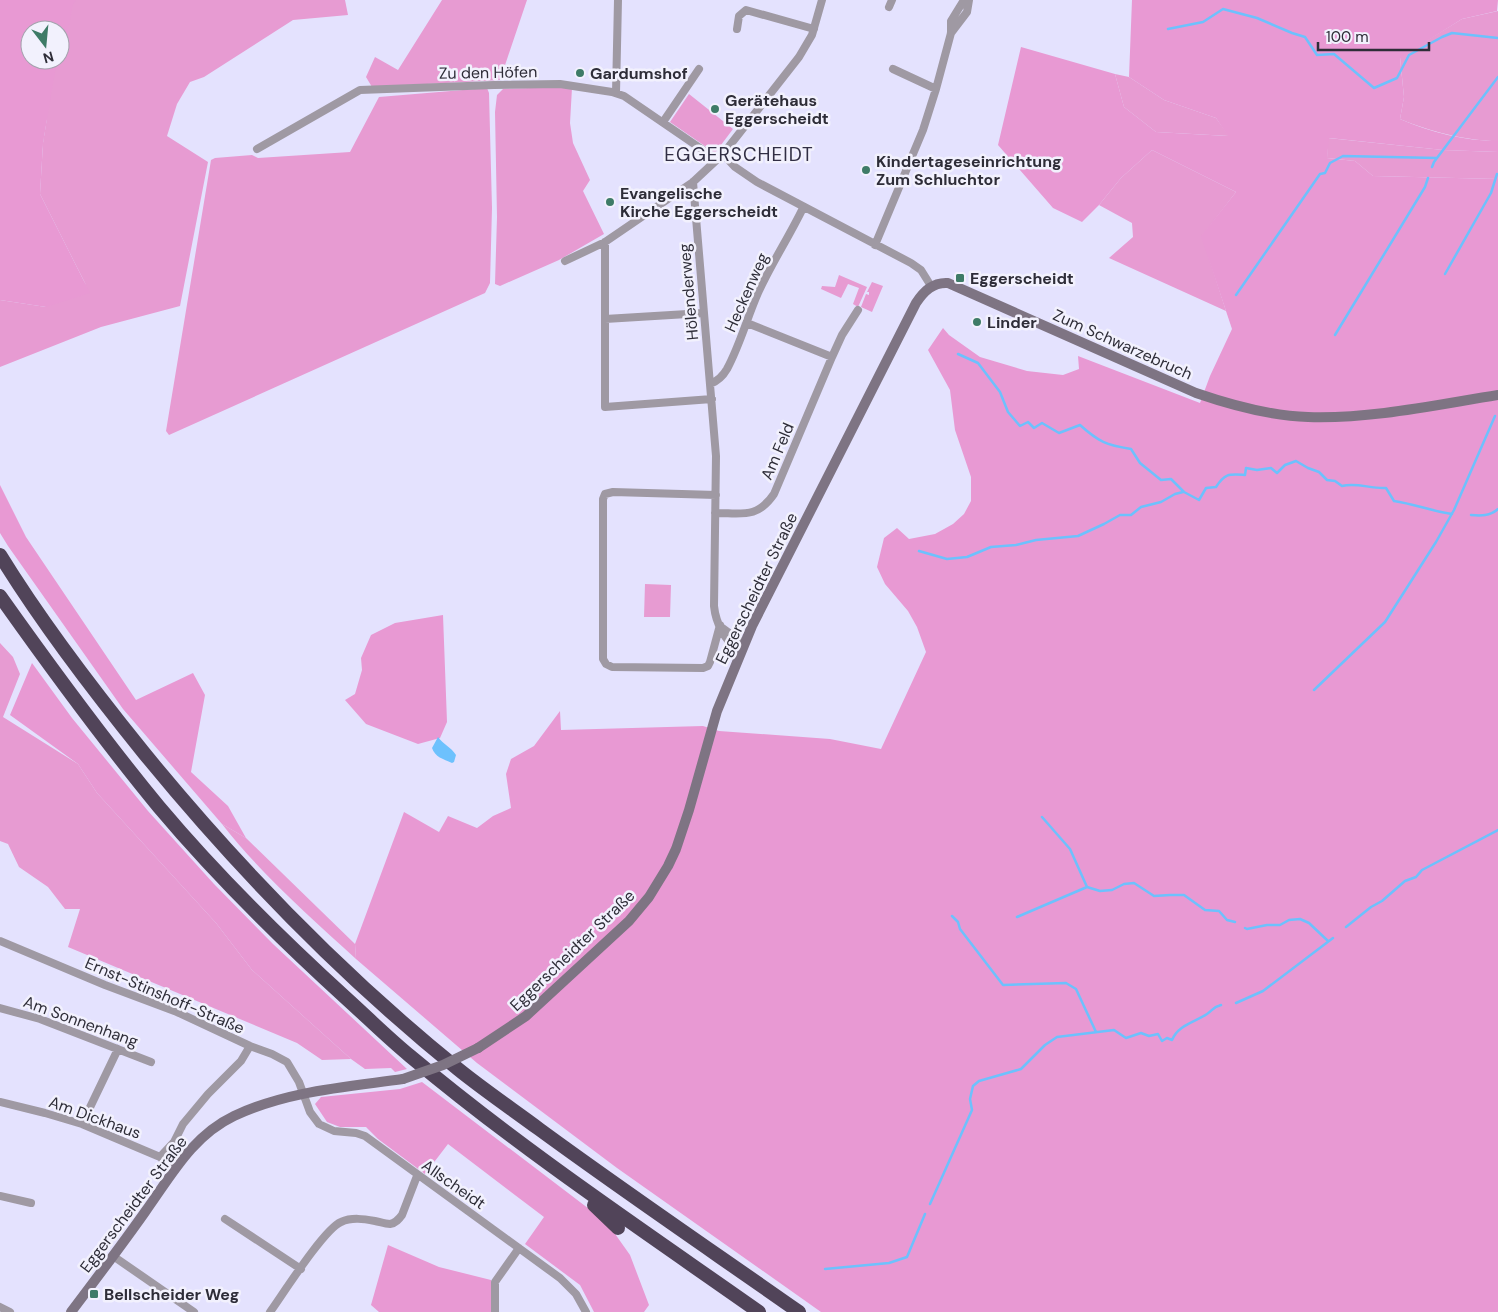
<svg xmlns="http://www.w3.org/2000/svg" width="1498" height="1312" viewBox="0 0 1498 1312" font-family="'DM Sans',sans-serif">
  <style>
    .green { fill: #e79bd2; fill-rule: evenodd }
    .forest { fill: #e899d3 }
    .water { fill: #6dc1fd }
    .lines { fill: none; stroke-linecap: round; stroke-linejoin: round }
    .stream { stroke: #6dc1fd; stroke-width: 2.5 }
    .street { stroke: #9f99a3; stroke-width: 8 }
    .secondary { stroke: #7e7483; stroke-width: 10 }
    .highway { stroke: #514459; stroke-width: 14 }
    .secondary-bridge { stroke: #7e7483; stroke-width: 10 }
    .poi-dot { fill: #3e7b67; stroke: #f2f1fd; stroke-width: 2 }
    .labels { text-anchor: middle; stroke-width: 5; stroke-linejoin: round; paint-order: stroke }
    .street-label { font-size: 16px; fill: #2e2d38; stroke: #f2f1fd }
    .poi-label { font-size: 16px; font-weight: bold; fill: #2e2d38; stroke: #f2f1fd; text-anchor: start }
    .quarter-label { font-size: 19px; letter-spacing: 1px; fill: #312e44; stroke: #f2f1fd }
  </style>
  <rect width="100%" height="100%" fill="#e4e2fe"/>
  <path class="green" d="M0,0H345L348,15L293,20L204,77L190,82L177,104L167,136L208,162L180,306L101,327L0,367V300L46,307ZM30,30H60L67,35L60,53V60H30ZM47,118L43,143L40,194L86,285L34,208L46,119Z
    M442,0H527L500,80L372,87L366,77L375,57L398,70Z
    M1498,11V141C1466,141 1429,131 1400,119L1404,97L1400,57L1462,19Z
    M1115,74L1129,77L1164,100L1216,118L1229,136L1156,132L1124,107Z
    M560,87L572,88L570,123L573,143L590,180L583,191L604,234L559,260L500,286L495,284L497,217L495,112L497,95L503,89Z
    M487,88L489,93L492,208L490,283L485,293L169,435L166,431L211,160L215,158L252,155L258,158L350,152L379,97Z
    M689,94L733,129L715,153L670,122Z
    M1328,138L1443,150L1498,152V179L1373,176L1355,161L1327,158Z
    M1152,150L1236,192L1202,236L1226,311L1109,258L1133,237L1132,223L1099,205L1121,178Z
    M839,275L867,287L858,307L853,304L859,288L848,284L841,298L821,289L822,286L835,287Z
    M872,282L883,286L872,312L861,307L866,294L869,295V292H867Z
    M645,584L671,585L670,617H644Z
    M0,643L13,657L20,674L3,717L78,764L97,793L216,923L252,970L351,1059L322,1060L297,1043L68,947L80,909H65L48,887L19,867L8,844L0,841Z
    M222,824L246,838L355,944L356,959C309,916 261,874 222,824Z"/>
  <path class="forest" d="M0,0H76L73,4L67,35L60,53V30H30V60H57L43,143L40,194L90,293L46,307L0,300Z
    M1132,0H1498L1497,11L1462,19L1400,58L1404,97L1400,119C1430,132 1465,141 1498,141V152L1443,150L1329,138L1327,158L1355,161L1373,176L1498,179V1312H821L617,1168L477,1063L356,959L355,944L404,812L439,832L448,816L477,828L493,816L511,808L506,774L511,759L534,746L560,711L561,730L703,726L719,731L830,739L881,749L926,652L917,627L908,611L885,584L877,567L884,538L897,528L909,539L935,534L953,524L964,514L971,501V477L955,430L950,390L928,350L943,328L949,335L980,357L1027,371L1063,375L1079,369L1078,356L1200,403L1210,376L1232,329L1201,236L1236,192L1152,150L1121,178L1099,205L1082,222L1053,208L998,145L1021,47L1115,74L1124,107L1156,132L1228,136L1216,118L1164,100L1129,77Z
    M0,485L26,537L136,700L193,673L205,695L191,772L228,806L246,838L222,824L123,709L8,546L0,533Z
    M443,615L447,722L440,738L418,744L366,724L345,700L355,694L362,670L361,658L371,635L395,623Z
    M32,663L72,718L148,811L214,884L273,944L407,1069L395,1072L391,1068L365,1069L351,1059L252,970L216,923L97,793L78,764L10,715Z
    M422,1082L597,1215L613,1231L630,1255L649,1305L644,1312H594L580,1285L525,1244L544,1217L448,1144L425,1174L378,1139L366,1127H340L327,1122L315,1104L321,1097L400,1089Z
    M388,1245L439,1267L491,1280V1312H379L371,1305Z"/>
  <path class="water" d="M438,737C443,744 451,747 456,755L454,762L452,763C443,759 435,757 432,748Z"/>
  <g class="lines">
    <path class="stream" d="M1168,29L1203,22L1223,9L1257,18L1292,33L1305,37L1317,55L1334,54L1374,88L1397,78L1409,55L1442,37L1452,33L1498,38
      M1432,167L1434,162L1498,77
      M1445,274L1491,193L1497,174
      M1236,295L1320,174L1325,173L1330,163L1343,156L1437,158
      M1335,335L1425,187L1428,178
      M958,354L978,363L1000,392L1008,412L1020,426L1028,422L1034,428L1042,423L1059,433L1080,425C1099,442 1106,445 1131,449L1140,463L1161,480L1171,479L1184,492L1199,500L1206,488L1216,487C1225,473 1229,474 1245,475L1246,468L1257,470L1271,468L1277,473L1285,465L1296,461L1308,468L1319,472L1327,480L1335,481L1342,486C1357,482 1370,489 1386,488L1394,501C1414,504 1432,511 1452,514
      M1471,515C1481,516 1490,516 1498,509
      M919,551L947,559L967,557L991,547L1016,545L1036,540L1078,536L1104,524L1120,515H1131L1141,507L1161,502L1175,494L1183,492
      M1314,690L1385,622L1436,542L1454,510L1495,416
      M1042,817L1070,849L1087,887
      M952,916L958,922L960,929L1003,985L1066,983L1076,989L1096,1032
      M1017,917L1087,887L1100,891L1112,890L1124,884L1134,883L1154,896L1170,895H1184L1205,910L1219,911L1227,920L1235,922
      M1346,927L1371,907L1382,901L1405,881L1416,877L1422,870L1498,830
      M1245,928L1247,929L1267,925H1280L1289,920L1300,919L1309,923L1328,941
      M1236,1003L1263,991L1333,938
      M930,1204L972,1110L970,1099L973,1086L979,1081L1021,1069L1045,1045L1057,1037L1114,1030L1126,1038L1141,1033L1149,1036L1158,1034L1162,1041L1167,1038L1172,1040C1178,1025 1195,1022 1207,1014C1213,1010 1213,1007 1221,1005
      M825,1269L889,1263L907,1257L925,1214"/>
    <path class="street" d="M889,7L892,0
      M737,29L739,16L746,10L814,29
      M951,33L967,12L969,0
      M893,69L936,89
      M616,93L618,0
      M663,122L699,69
      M257,149L360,90L494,85L560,84L612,92L624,96L716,159
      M723,154L735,167L757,182L911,263L921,270L931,286
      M693,182L716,456L714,606C716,625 725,640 740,653
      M605,242V319L704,313
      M875,245L923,130L936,89L951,33V21L964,0
      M565,261L605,242L693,182L723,154L799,57L812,35L822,0
      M605,319V407L712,399
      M747,323L832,357
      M710,384C718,381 723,376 727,369C740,345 747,318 758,293C771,264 789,237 803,208
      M716,495L613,492L605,494L603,499V659L606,664L612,667L703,668L708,666L710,662L720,625
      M715,513C742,513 757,519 774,494L832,357L842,335L858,310
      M721,627L744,644
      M0,941L105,985L177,1012L250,1046L272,1054L287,1062L299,1082L310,1112L319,1124L334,1131L356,1133L365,1136L560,1278L576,1294L586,1312
      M0,1008L40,1019L151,1062
      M0,1102L45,1113L82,1124L160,1157L173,1170
      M82,1124L118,1049
      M160,1157L174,1142L183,1124L208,1094L241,1061L250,1046
      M0,1196L31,1203
      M225,1219L301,1269
      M113,1256L194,1312
      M0,1307L10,1312
      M270,1312C283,1294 324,1229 341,1222C352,1217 364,1219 375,1221C380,1222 385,1224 390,1224C396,1223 399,1219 402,1215L417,1176
      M495,1312V1282L519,1248"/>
    <path class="secondary" d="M478,1048L526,1016L629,921L649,897L668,866L676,849L689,810L717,711L752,626L916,303C924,291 933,282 948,283L1196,393C1231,405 1270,416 1308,417C1372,419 1435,405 1498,395
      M71,1312C96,1279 121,1246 145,1212C171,1176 192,1136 234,1116C287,1091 346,1087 403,1079"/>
    <path class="highway" d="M0,555C43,625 93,690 144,753C238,868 343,976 458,1069C484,1090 512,1109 539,1129C625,1192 712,1251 799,1312
      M0,596C51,668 103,739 159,807C217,876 281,939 347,999C368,1018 388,1038 410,1056C521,1149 641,1229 759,1312
      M594,1205L618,1228"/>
    <path class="secondary-bridge" d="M403,1079L443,1065L478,1048"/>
  </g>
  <g class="poi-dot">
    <circle cx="580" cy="73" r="5"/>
    <circle cx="715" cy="109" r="5"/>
    <circle cx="866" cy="170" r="5"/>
    <circle cx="610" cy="202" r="5"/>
    <rect x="955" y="273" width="10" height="10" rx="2.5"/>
    <circle cx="977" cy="322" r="5"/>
    <rect x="89" y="1289" width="10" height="10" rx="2.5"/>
  </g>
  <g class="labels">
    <g class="street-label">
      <text transform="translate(488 72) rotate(-1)" y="6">Zu den Höfen</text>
      <text transform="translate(688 292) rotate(-95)" y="6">Hölenderweg</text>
      <text transform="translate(746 292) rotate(-66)" y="6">Heckenweg</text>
      <text transform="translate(1123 344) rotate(24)" y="6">Zum Schwarzebruch</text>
      <text transform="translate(777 451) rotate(-67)" y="6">Am Feld</text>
      <text transform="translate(756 588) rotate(-64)" y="6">Eggerscheidter Straße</text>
      <text transform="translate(572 950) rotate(-44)" y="6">Eggerscheidter Straße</text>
      <text transform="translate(165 995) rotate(23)" y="6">Ernst-Stinshoff-Straße</text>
      <text transform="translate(81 1021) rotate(20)" y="6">Am Sonnenhang</text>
      <text transform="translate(95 1117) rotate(20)" y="6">Am Dickhaus</text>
      <text transform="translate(454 1184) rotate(35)" y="6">Allscheidt</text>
      <text transform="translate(133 1204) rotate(-53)" y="6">Eggerscheidter Straße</text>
    </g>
    <g class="poi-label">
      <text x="590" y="79">Gardumshof</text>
      <text x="725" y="106">Gerätehaus<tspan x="725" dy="18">Eggerscheidt</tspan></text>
      <text x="876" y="167">Kindertageseinrichtung<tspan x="876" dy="18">Zum Schluchtor</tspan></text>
      <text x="620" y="199">Evangelische<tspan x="620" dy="18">Kirche Eggerscheidt</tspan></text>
      <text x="970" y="284">Eggerscheidt</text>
      <text x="987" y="328">Linder</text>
      <text x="104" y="1300">Bellscheider Weg</text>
    </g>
    <g class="quarter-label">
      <text x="739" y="161">EGGERSCHEIDT</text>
    </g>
  </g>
  <g transform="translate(45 45) rotate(164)"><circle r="24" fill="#f2f1fd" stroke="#a4a3ae"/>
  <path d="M0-4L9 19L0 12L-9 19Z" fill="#3e7b67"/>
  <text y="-8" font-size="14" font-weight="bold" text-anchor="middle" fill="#2e2d38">N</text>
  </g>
  <path d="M1318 42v8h111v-8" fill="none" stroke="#2e2d38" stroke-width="2.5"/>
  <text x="1326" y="42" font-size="15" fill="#2e2d38" stroke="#f2f1fd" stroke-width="4" paint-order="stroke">100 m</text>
</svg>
